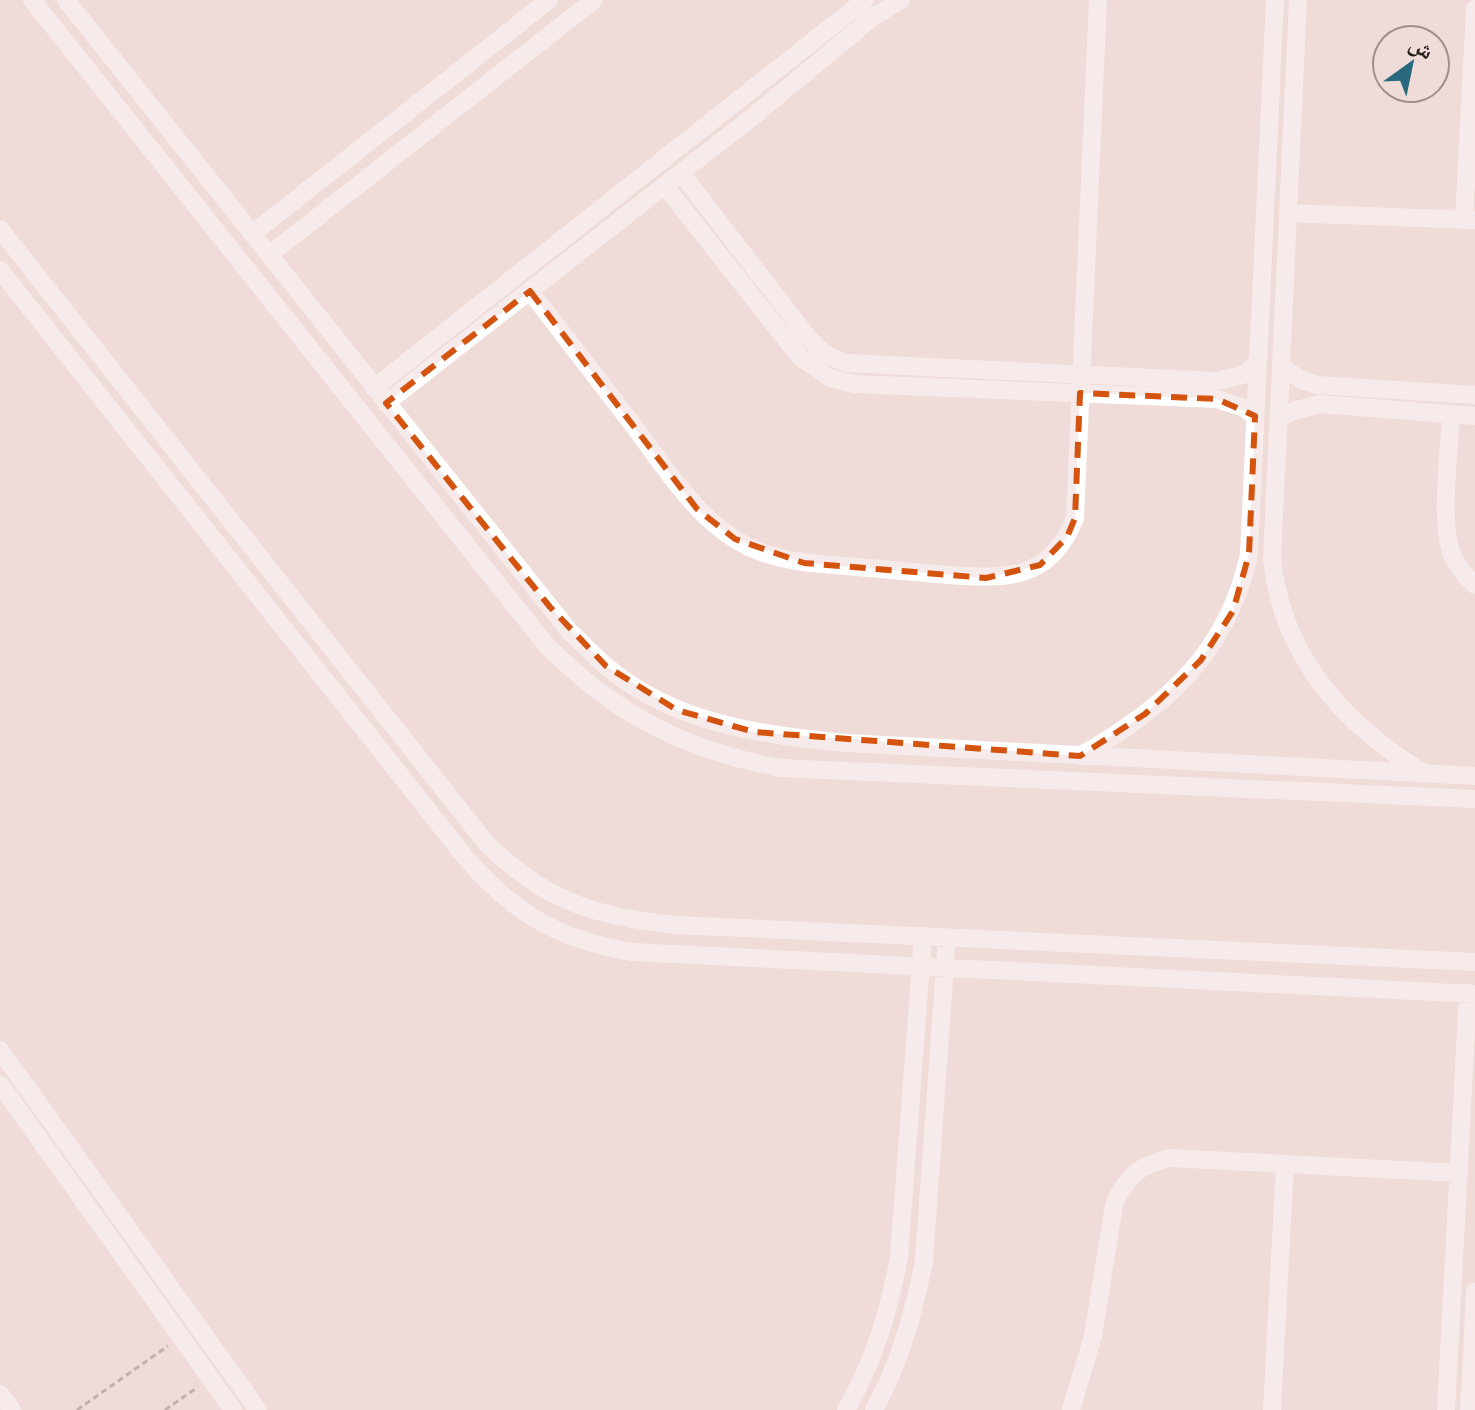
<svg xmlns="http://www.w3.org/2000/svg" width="1475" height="1410" viewBox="0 0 1475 1410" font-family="Quicksand,'Noto Naskh Arabic',sans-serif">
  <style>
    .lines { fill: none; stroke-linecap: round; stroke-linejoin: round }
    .path { stroke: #8c7e7c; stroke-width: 3; stroke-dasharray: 6 4; stroke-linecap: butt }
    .minor { stroke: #fff; stroke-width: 18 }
    .marked { fill: none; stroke: #d4530e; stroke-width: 6; stroke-dasharray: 16 10; stroke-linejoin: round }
  </style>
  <rect width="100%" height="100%" fill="#efdbd8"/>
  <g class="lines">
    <path class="path" d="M77,1410L168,1346
      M165,1410L198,1387"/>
    <path class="minor" d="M32,0L547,646C617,715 684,750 781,768L1475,799
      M66,0L570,632C582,643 593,655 606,666C674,724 761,735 847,743L1475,776
      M1298,0L1272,559C1282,655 1342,723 1422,772
      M681,173L810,340L825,354L846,363L1216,381L1243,375L1258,362
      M665,186L800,357L830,378L854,384L1217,399L1244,408L1255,416
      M1288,213L1473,220
      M1464,219L1475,9
      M0,229L486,843C544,901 596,917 676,925L1475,962
      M252,234L549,0
      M269,255L594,0
      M0,270L466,858C514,914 560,940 632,952L1475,994
      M530,291C563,334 597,378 630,421C667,469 699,526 756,550C785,562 816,564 846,566C881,569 915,572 949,575C1007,579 1051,580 1075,518L1098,0
      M1281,367L1304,381L1318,385L1475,395
      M374,388L865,0
      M386,403L751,118L873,17L901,0
      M1451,415C1449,450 1441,518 1450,549C1454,563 1464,575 1475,585
      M1279,419L1293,411L1320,404L1475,416
      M1080,756C1165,708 1228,653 1249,554L1275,0
      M0,1050L258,1410
      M0,1084L233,1410
      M0,1394L12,1410
      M846,1410C874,1361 889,1312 899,1257L923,936
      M874,1410C900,1363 914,1313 924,1261L947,937
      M1071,1410L1093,1336L1114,1205C1125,1178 1140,1164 1170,1158L1459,1173
      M1272,1410L1285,1164
      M1446,1410L1468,993
      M1469,1410L1475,1292"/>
  </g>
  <path d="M0 0H1475V1410H0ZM530,291L697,509L735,539L804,563L986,578L1040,565L1067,537L1075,518L1080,393L1217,399L1255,416L1249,554L1233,611L1201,660L1145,714L1080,756L754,732L677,710L606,666L550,607L386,403Z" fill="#efdbd8" fill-opacity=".55" fill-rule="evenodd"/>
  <path class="marked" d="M530,291L697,509L735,539L804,563L986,578L1040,565L1067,537L1075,518L1080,393L1217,399L1255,416L1249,554L1233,611L1201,660L1145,714L1080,756L754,732L677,710L606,666L550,607L386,403Z"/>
  <g transform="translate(1411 64) rotate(33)"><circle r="38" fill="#efdbd8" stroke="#9e8f8d" stroke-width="2"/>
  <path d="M0-6L14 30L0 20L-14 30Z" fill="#29687d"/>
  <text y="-12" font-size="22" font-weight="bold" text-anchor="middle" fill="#251e1d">ش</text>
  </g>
</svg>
